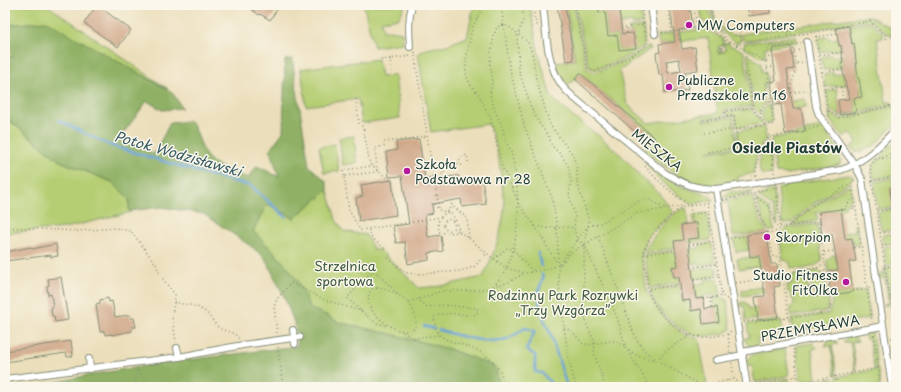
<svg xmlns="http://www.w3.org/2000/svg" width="901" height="392" viewBox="0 0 901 392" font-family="'Playpen Sans',sans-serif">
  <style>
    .green { fill: #b6ce73; stroke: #6a8654 }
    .forest { fill: #90b165; stroke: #58774c }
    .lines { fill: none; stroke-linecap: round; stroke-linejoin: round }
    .stream { stroke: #65a0d5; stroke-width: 2.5 }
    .building { fill: #d0a889; fill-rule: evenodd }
    .street-casing { stroke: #858e77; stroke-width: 8 }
    .path { stroke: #858e77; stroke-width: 1.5; stroke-dasharray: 1 3; stroke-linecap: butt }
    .street { stroke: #fff; stroke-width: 6 }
    .path-bridge { stroke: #858e77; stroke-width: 1.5; stroke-dasharray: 1 3; stroke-linecap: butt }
    .poi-dot { fill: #b5179e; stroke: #fbf7ec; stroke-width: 1.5 }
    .labels { text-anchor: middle; stroke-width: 3; stroke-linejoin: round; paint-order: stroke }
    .poi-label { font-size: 13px; fill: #1f3d34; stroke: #fbf7ec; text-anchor: start }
    .street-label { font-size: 13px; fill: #1f3d34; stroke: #fbf7ec }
    .park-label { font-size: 13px; fill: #3d5a41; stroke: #fbf7ec }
    .neighbourhood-label { font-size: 14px; font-weight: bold; fill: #1f3d34; stroke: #fbf7ec }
    .water-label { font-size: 14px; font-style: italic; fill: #345b64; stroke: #fbf7ec }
  </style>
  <rect width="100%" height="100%" fill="#fbf7ec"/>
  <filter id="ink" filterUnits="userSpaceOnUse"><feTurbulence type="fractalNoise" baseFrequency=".025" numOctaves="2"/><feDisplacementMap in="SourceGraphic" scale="8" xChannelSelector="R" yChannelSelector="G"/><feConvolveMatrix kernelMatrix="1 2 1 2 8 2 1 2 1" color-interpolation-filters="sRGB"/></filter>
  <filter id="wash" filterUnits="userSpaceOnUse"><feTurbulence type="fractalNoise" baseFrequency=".012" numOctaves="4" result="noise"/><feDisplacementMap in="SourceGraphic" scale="16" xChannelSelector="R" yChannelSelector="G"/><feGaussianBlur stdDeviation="0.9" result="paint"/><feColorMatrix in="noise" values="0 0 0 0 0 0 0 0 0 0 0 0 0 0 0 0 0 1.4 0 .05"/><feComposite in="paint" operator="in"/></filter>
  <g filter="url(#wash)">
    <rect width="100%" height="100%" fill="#ebdeba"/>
    <path class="green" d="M5,5H47L168,89L111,58H13L5,53Z
      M362,5H405L399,18L381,21L384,32L388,30L402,32L403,43L374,47L364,7Z
      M474,5H530L538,51L551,97L573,117L599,136L622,156L643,179L657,191L673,212L649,235L642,254L647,292L664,317L683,334L699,339L707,384L695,387H499L496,369L493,366L449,349L386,333L338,322L326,315L308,308C301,276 275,253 253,231L267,204L294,218L328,190L336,220L343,231L366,235L374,250H380L419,288L441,286L483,277C493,256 502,234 504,210C505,206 504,200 503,195C501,171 498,146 488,124L431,132L418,53L427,49L447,45L467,37Z
      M566,5H573L587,69L594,73L622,62L649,46L650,49L619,71L627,104L648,123L718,113L708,38L681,41L679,32L706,29L722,38L724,43L722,46H719L718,48L719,50H721L719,53L721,52V50L723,53L724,52V50H726L724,45L729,42V45L733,47L734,46L744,52L752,106L724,110V116L703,119V121L733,117L737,146L707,151V152L739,148L737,131L764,127L766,139C756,148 756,161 753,173L738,177V180C726,183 710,187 698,184C678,179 660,162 644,150L655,137L580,73L568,86L560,73L556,63L575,60Z
      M575,5H598L605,12L608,36L617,35L619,50L635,47L633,33H630L629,28L643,26L645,45L621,60L594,70L589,67Z
      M623,5H640L642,23L633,25L632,22L621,24L619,10L623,9Z
      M699,5H708L713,24L722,34L706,24L701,18L702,17Z
      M711,5H712L716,23L731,35L740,34L741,40L737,43L730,39L714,22Z
      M869,16L896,31V36L891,37V34H887L870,20L745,41L743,40L742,34Z
      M870,22L884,35H883V38L877,39L886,102H891L893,104L862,112L840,116L829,109L826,91L837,89L840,115L856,112L854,98L862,96L860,79H858L854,44H852L849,26Z
      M674,33L677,41L659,44L658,35Z
      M796,36L797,42L765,47V57H760L743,47L745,43Z
      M828,37L829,39L838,38L839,45H841L842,50L820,52L818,40L820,38Z
      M747,54L761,63L762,72H765L767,83H763L764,88L761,94L765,104L760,109V115L754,108Z
      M832,55L833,57L842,55L843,63H841L842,68L823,70L821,57Z
      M378,59L381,77L395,75L400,118L362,123L358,99L306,106L301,69Z
      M833,72V75L843,73L844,81H846L847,85L825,87L824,75Z
      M805,99L806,107L791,109L792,101Z
      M767,105L770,107L772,122L766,123L762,118L763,110Z
      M894,106V107H896V123L872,148L870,146L860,152L854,151L850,148L857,142L850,132L843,137L830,120L829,112L839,119L863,114Z
      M751,109L763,124L737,127L735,115L727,116L726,112Z
      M5,117L60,161L112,182L129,199L131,212L65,228L5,233Z
      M822,127L841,153L840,164L835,166L787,174L776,173L771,140L773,138L807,132V130Z
      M354,136L357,163L343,165L339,138Z
      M896,140V175L874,179C872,171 871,166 877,160H880L882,157L881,156Z
      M768,143L772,174L762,175C756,166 761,151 768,143Z
      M335,144L339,171L324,173L319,147Z
      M649,165L680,186L707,195L711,197L713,200L692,204C675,193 660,182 648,166Z
      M849,175L853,176L850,182L811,205L791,223L784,224L782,222L778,189L796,183Z
      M891,178L892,179L894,187L890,188L892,202H896V207L879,209H878L874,182Z
      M848,186H851L852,196L843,209L819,212L816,213L818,221L792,225L813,206Z
      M774,190L778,223H776L772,207L758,196L765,195V192Z
      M729,192H752V193L722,198Z
      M750,196L752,198L761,222L767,232L733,236L728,202L723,203V201Z
      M756,199L769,209L774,228L773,230L769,231L766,227Z
      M686,208L689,224L683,240L674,241L675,248L645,253C649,240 672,210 686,208Z
      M889,210H894V212H896V229L882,231L881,230L878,213L879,212Z
      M707,213L711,238L709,240L688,243V239L699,238L697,223L694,224L693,215Z
      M817,224L822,261C814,268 801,270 791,268L790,263L783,259L780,240L785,228Z
      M855,225H856L859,244L854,245L852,238L844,239L843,233L855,231Z
      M896,233V243L883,244L882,236L883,235Z
      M747,237L749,250L736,252L734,239Z
      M710,243L712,244L715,262L713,263L700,265L699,263L691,264L689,249L700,248V245Z
      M896,246V261L894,262L895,264L886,265L884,247Z
      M675,251L678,266L672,267L674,277H679L680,283L650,288L645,255Z
      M833,255H835L839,270L828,271L827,260Z
      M761,256V266L739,269L737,259Z
      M714,267H716L717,274L715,276L693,279V275L687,270Z
      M895,267L896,271V303L891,298L886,268Z
      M884,268L889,299L896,313V321L893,322L892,319L889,305H884V304L889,303L885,278H880L879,274H884Z
      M817,271L821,273H824L827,291L825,293L815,295L813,293L809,272Z
      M805,272L809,295L813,298L828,296L829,304L827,311L791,316L790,308L794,305V300L792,299L791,293L788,292L787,285L791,284L792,282V276L796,274Z
      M716,278L718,279L721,296L715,297L714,295L704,296V298L696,299L694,284L705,283V280Z
      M680,286L682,301L690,300L691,311L701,309L703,324L719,322L713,299L723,298L727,300L731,329C726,334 721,334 714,335C710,335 706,336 702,336C682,335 654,310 650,290Z
      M763,287L764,293L742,296V290Z
      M866,290L870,318L793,331L791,319L828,314L832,304L831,295Z
      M741,302H745L748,306L749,309L757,308L758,319L744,321L746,319L744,306H739Z
      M778,320L781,321L783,333L757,338L758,345L749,346L744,339L749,337L747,324Z
      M872,332L877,367L874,368L869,339H866L865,334Z
      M853,336L858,341L852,342L856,371H855L850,342L844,343V341L848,337Z
      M834,340L836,341L838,344L832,345L837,375H835L831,346H825V345L828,341Z
      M896,340V366L893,369L890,341Z
      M813,343L817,348L812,349L816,379L801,381L796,346Z
      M785,349L789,375L787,376L755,382L752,366H747C747,361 748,358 752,355Z
      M878,369L880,387H838L837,377Z
      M833,378L835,379L836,387H802L801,384Z
      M788,379L789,380L790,387H758V384Z"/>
    <path class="forest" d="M46,21L172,92L182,108L162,110L147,101L119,139L154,154L170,123L190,121C198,131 199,143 205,154C211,165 236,174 248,178L257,166L279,177L270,149L283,132L285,60L292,59L309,166L326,181L328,190L294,218L267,204L253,231C275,253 301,276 309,308L326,315L338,322L386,333L449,349L493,366L496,369L499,387H33L89,375L157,364L298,346L295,325L284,296L265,258L252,247L204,214L161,207L129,211V199L112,182L60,161L5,117V53L13,58L7,25Z"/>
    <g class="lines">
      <path class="stream" d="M58,120L109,145L199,172L251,186L286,217
        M538,253L541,266
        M542,274L543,278L538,293L540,310L551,335L567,387
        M424,326L434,329
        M439,330C456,335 491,346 509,338C514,336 519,332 525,328L535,331L526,350L535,355V372L542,373L554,387"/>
    </g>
    <g id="blocks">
      <path class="building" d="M97,5L131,30L118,47L84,23Z
        M246,5H280L270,20L260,14L259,15Z
        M557,5H565L574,60L566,61Z
        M598,5H612L613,11L619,10L622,34L633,33L636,48L619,50L617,35L608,36L605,12L599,13Z
        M680,5H690L693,28L679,30L682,49L695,47L698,70L685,72L688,90L665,93L663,75H659L656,53L660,52L659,44L675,42L670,7ZM679,59L681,71L668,73L666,61Z
        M747,5H769L770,13L749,16Z
        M849,26L852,44L854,43L858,79H859L862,97L854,98L856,112L840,115L838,100L849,99L841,63H843L841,45L839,46L836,28Z
        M791,46L794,69L787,70L793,109L801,108L805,131L785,134L781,104L774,105L771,82L776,81L772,49Z
        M580,73L655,138L649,144L575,79Z
        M419,139L425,179L458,176L463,183L482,180L486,204L462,207L461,199L432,204L433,213L425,215L428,237L441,235L443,251L429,253V260L408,264L405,242L396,243L393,226L409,224L402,176L389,177L386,152L397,150L396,142Z
        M392,180L396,215L359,221L356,198L363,196L361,185Z
        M896,187V206H892L890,188Z
        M841,209L845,239L852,238L856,261L849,262L853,292L831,295L828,271L838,270L832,234L822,235L819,212Z
        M697,223L699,238L688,239L696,299L704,298L705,309L717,307L719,322L703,324L701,309L691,311L690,300L682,301L679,277H674L672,267L678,266L674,241L683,240L681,225Z
        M767,232L771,264H777L780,286L774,287L778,318L758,320L755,297L765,296L759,256L750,257L747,235Z
        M56,244L58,256L51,257V255L5,261V253L10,252V251L31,247L32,249Z
        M61,277L68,320L55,322L54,316H52L51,308L53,307L51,294L48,295L47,286L49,285L48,279Z
        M108,298L109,302L112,301L115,317L130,315L131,318H134L136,327H132V331L112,335V334L105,335L104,331L100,332L96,304L100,303V300Z
        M71,341L73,356L67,357L66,353L5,362V351Z"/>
    </g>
  </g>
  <g filter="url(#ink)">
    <use href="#blocks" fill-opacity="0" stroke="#858e77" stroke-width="1"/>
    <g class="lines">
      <defs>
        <path id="street" d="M543,5C546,29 546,63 561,84C564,89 569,93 573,97L665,173C686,185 692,188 716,189L841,170C863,163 880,146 896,129
          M651,5L655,34
          M807,42L816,106L819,115L855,165L862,179L892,387
          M410,47C409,32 408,19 412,5
          M716,189L747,387
          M293,330L295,344
          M177,348L179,357
          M742,352L883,326
          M89,359L90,369
          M716,360L743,355
          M5,379L179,357L243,345L300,337"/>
      </defs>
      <use href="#street" class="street-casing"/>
      <path class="path" d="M484,5L472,28L466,60V75L470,84L479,95L491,119L503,169L517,199
        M501,5L510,70L525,128L552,198L557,227L559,285L564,328L569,360L576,387
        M520,5L524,16L523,21L517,37L519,71L531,107L539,123L549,137L552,146L562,156L568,166L571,182L569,195L575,216L574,228L577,240L584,244L617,317L626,348L650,387
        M534,5V17L538,27
        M574,5L588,68L594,71L622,61L647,45L641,5
        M612,5H613
        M694,5L696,22L745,50L753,109L766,125L774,124L766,62L745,50
        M709,5L714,23L724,34L726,39L720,52
        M658,8L668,6L672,32
        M739,24L742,43
        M621,28L644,25
        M627,28V34
        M677,31L679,41
        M815,32L829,117
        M662,33L706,27
        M816,37L837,34
        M736,45L742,43L815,32L870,21L885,35L887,40
        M720,47L723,46L725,49
        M718,49H723V52
        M794,51L802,50
        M415,52L416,65L436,191
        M820,55L842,52
        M390,59L392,73
        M381,60L411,56
        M766,61L769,57L767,48L801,43
        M793,64L804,62
        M767,68L774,67
        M822,72L842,69
        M841,87L843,99
        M824,89L847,86
        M791,93L807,90
        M792,93L791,88L796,67L793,44
        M356,99L359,123L363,127L370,164L393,183
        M829,110L839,118L862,113L893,105L896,99
        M726,117L725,111L753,107
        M760,118L761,110L767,103L771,102
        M703,120L734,116L738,147L707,152
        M736,129L766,125L769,137L761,146L755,175L751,176
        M704,133L736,129
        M875,157L876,158L896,159
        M882,158L887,155L896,153
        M876,159L870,166L872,181L896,176
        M773,164L769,137L807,132L806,129L819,127
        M457,165H465
        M645,166C658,182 673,194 690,206L693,224
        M755,175L759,174
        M344,176L343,170L373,166
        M433,176L444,174L442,163L446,162V167L457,165L461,157L467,155L468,162
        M894,177L895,187
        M872,181L888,286L890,298L896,310
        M852,183L872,322
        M778,187L755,192L753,194L762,221L768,230L773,257L780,256
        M437,195L439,209
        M777,197L780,222L778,241L791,336
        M451,200L452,206L467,218L469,238
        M723,200L753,194L770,208L776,226L779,227L789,226L812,206L852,183L854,180
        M518,203L535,226L557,263
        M434,204L439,210L451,214L455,219L460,232L471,240L494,259L506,268L525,273L547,269L561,264L570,253L638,213L682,206
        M841,210L855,208
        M843,210L853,197
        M877,211L896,208
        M819,213V222
        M692,214L708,212
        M441,217L438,222L439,232L445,233L460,232
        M443.5 225a5.5 5.5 0 1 1 11 0a5.5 5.5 0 1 1-11 0Z
        M417,221L441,217L452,206
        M413,222L360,230L349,210L344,176L376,172L377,170L375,148L384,146L385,142L428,136
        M535,226L547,228L569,227L574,228
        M5,227L78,231L115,228L131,231L156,264L160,275L175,295L172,317L176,342
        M454,228L460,232
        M369,230L370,236L384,248L385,255L406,273L421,274L460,271L474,267L487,253
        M767,233L779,231
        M880,233L896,231
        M598,236L636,339L647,353L658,361L702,386
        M730,238L747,236
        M689,245L713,241
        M882,246L896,244
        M854,248L866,246
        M824,252L835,251
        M644,254L675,250
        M494,259L507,248L513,249L528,267L535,271
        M559,264L588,226L601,223L639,201L648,199L664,208
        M884,267L896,265
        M687,268L717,264
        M817,268L821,271H826
        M807,270L810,294L814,297L831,294
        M782,273L817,268L825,263L819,222L790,226
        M694,280L719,276
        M736,283L762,279
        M493,287L509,282L525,273
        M377,288C388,289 399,294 408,302C412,306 416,315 416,321C418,349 352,313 372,289Z
        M649,289L680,285
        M853,291L871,288
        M711,298L712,308
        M704,299L723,296
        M727,299L722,296L707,203C699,204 689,204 683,207C670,214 648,237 644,250C642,257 645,265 646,272C647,279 647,288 650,296C657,315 681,335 701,337C710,338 720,335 728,334
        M174,302C183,305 193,304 201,309C209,313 212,321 218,327C225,333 232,329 239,339
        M409,302L419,299
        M360,310L347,298L372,271L376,272L398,294
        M744,322L788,318L828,313L831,304L825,263
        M564,328L572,331L582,343L588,345L610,341L619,342L626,348
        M403,332L413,338L441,335
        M277,333L274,307L277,299L291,283L325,300L357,310H360L376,323L387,326
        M874,335L881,387
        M891,338H896
        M278,347L283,387
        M794,349L799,387
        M629,350L638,356L656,361
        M730,351L728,334L731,331
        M658,361C663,349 676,345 687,338L689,335
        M732,363L734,379
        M138,371L152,387
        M91,375L94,387
        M836,376L837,387
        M728,380L729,387
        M799,383L879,368
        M134,387L137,369
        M505,387C500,361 484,351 460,344C455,342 447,341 442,337C436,333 435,324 434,317C444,310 463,316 475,315L478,312L477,308L441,305L428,307L421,303L419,299L441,291H470L491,288C524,261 521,190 511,152C510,148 507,145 506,141C504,137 504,131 502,127C499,117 493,108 491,98C489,92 492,87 492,81C493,74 490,69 490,62C491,52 493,36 497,27L503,25L508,26L528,42L533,57L536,79L550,125L573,155L577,169V182L589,221L584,244V309L587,326L595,343L594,352L605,387
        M698,387L734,379L739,383
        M757,387L756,383L798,376"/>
      <use href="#street" class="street"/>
      <path class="path-bridge" d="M773,164L777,197"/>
    </g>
  </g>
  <g class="poi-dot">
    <circle cx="689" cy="25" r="4"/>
    <circle cx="669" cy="87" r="4"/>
    <circle cx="407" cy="171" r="4"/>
    <circle cx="767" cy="237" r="4"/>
    <circle cx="846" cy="282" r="4"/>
  </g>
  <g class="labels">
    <g class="poi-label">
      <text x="697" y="30">MW Computers</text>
      <text x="677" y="85">Publiczne<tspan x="677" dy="15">Przedszkole nr 16</tspan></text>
      <text x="415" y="169">Szkoła<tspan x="415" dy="15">Podstawowa nr 28</tspan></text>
      <text x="775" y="242">Skorpion</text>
      <text x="838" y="280" text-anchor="end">Studio Fitness<tspan x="838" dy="15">FitOlka</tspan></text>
    </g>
    <g class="street-label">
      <text transform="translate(657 150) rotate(38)" y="5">MIESZKA</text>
      <text transform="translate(810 328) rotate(-10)" y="5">PRZEMYSŁAWA</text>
    </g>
    <g class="park-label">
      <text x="345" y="271">Strzelnica<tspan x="345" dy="15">sportowa</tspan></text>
      <text x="563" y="300">Rodzinny Park Rozrywki<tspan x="563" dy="15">„Trzy Wzgórza”</tspan></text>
    </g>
    <g class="neighbourhood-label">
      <text x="787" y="153">Osiedle Piastów</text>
    </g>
    <g class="water-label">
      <text transform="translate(178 154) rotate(16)" y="5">Potok Wodzisławski</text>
    </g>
  </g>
  <rect width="901" height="392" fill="none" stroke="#fbf7ec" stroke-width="20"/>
</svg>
